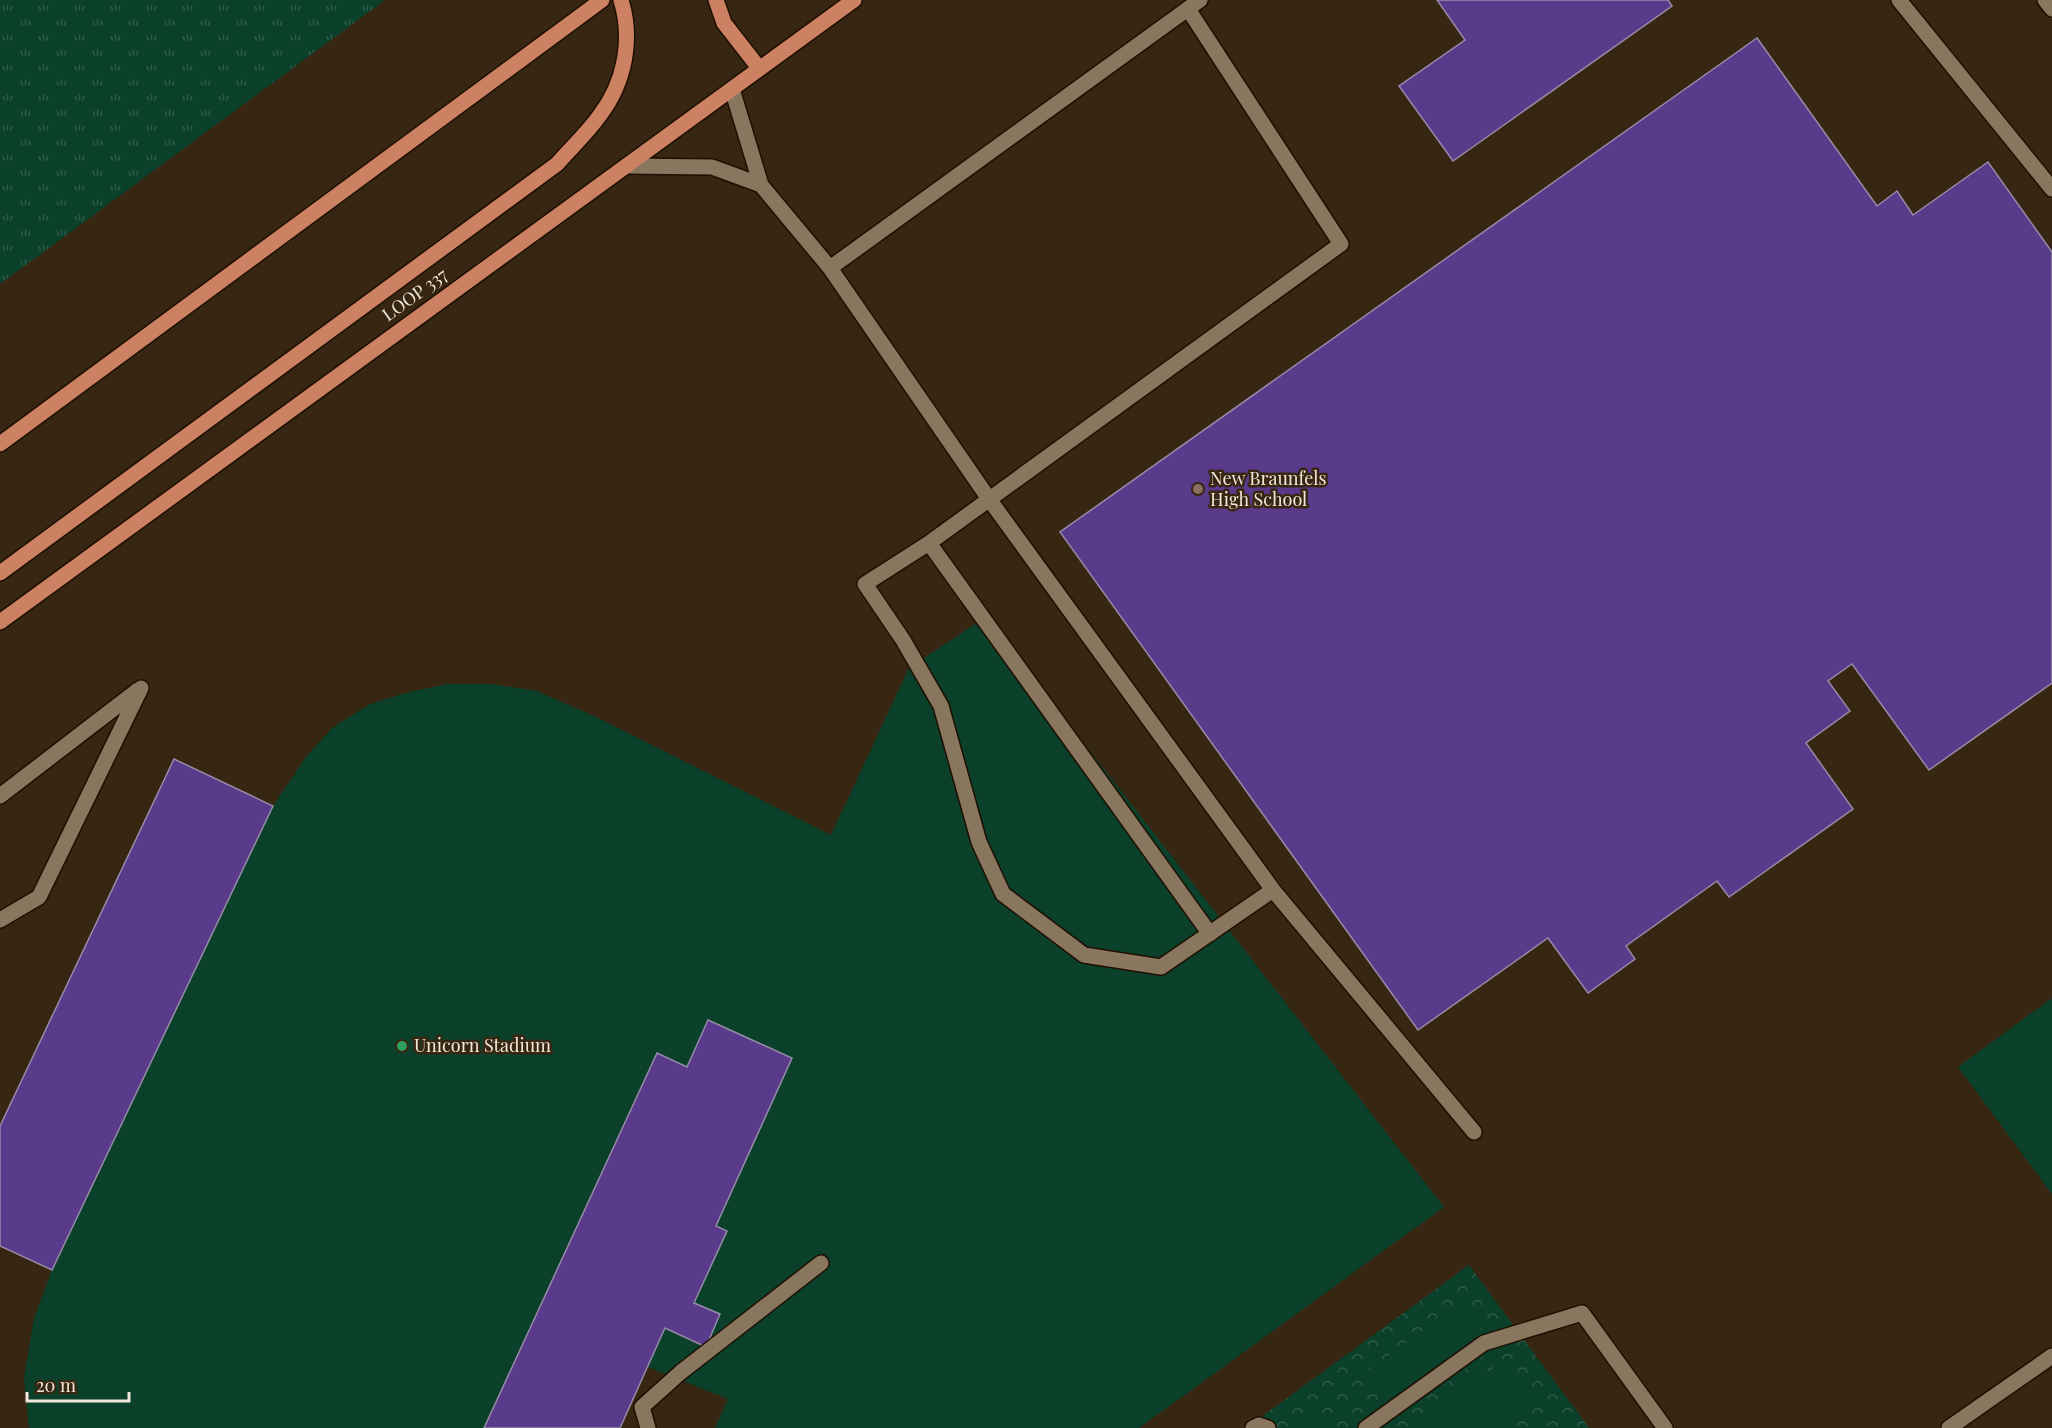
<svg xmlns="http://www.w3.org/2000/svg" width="2052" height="1428" viewBox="0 0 2052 1428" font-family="'Playfair Display',serif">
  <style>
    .grass { fill: url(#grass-tufts) }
    .park { fill: url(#park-crowns) }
    .pitch { fill: #0b402b }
    .building { fill: #5a3a8b; stroke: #958ca8; stroke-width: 1.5 }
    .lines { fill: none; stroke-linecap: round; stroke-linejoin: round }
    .minor-casing { stroke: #1e0f00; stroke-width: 18 }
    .major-casing { stroke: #1e0f00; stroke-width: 18 }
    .minor { stroke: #89765f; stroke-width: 15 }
    .major { stroke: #cc8163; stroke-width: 15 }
    .education-dot { fill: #8d6e63; stroke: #372712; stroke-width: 2 }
    .leisure-dot { fill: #2e9e5b; stroke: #372712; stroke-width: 2 }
    .labels { text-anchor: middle; stroke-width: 5; stroke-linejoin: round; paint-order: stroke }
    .street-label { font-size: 18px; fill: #f2e7da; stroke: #372712 }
    .poi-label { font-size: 18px; fill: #f2e7da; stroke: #372712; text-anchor: start }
  </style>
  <defs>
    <pattern id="grass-tufts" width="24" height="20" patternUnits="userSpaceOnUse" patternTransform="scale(1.5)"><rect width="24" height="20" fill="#0b402b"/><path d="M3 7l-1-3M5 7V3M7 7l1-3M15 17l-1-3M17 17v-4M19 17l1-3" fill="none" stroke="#2f5c49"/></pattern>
    <pattern id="park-crowns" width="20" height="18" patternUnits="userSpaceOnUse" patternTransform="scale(1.5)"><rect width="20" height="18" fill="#0b402b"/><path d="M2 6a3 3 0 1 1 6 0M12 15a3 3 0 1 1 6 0" fill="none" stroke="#2f5c49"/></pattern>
  </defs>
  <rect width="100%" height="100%" fill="#372712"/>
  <path class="grass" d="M0,0H385L0,284Z"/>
  <path class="park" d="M1469,1265L1589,1428H1246Z"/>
  <path class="pitch" d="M986,617L1444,1207L1139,1428H715L728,1399L648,1367L620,1428H29L24,1378L34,1318L52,1270L0,1246V1126L174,759L273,806L306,757L332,728L370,704L409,692L448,684H491L537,691L596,717L831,835L909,668Z
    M2052,998V1194L1958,1067Z
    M1462,1302L1494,1348L1396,1420L1363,1374Z
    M1504,1360L1536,1405L1505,1428H1410Z
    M1310,1411L1321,1428H1286Z"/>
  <path class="building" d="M1437,0H1668L1672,6L1453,161L1399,86L1465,40Z
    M1757,38L1877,206L1897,191L1913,215L1988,162L2052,252V683L1929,770L1852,664L1828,681L1850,711L1806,743L1853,809L1729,897L1717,881L1626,946L1635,959L1588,993L1548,938L1418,1030L1060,532Z
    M174,759L273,806L52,1270L0,1246V1126Z
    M708,1020L792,1058L716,1226L727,1231L694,1303L720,1314L706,1347L665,1328L620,1428H484L657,1053L687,1067Z"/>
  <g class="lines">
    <defs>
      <path id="minor" d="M1899,0L2052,189
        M2045,0L2052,9
        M1188,9L1341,244L929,543L865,584L903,640L941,706L979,842L1003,894L1084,955L1161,967L1273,890
        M626,166L712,167L761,185L732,89
        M761,185L830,268L989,499L1273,890L1474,1132
        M830,268L1200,0
        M929,543L1210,934
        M0,796L138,690
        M0,920L39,897L141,688
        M648,1428L642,1407L681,1372L821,1263
        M1253,1428L1259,1425L1268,1428
        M1366,1428L1484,1343L1582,1313L1665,1428
        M1949,1428L2052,1356"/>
      <path id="major" d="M716,0L724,23L759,68
        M0,444L602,0
        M0,573L557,164C571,148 588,132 600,115C625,82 633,39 621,0
        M0,622L854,0"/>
    </defs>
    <use href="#minor" class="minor-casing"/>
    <use href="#major" class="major-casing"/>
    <use href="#minor" class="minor"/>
    <use href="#major" class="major"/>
  </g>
  <circle class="education-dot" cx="1198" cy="489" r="6"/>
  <circle class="leisure-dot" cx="402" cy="1046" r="6"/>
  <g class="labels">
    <g class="street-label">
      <text transform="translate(415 295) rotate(-36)" y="6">LOOP 337</text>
    </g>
    <g class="poi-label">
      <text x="1210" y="485">New Braunfels<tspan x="1210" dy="21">High School</tspan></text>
      <text x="414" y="1052">Unicorn Stadium</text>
    </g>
  </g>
  <path d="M27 1392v9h102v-9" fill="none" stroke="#f2e7da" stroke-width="3"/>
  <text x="36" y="1392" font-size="18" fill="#f2e7da" stroke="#372712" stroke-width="4.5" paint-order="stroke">20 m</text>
</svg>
